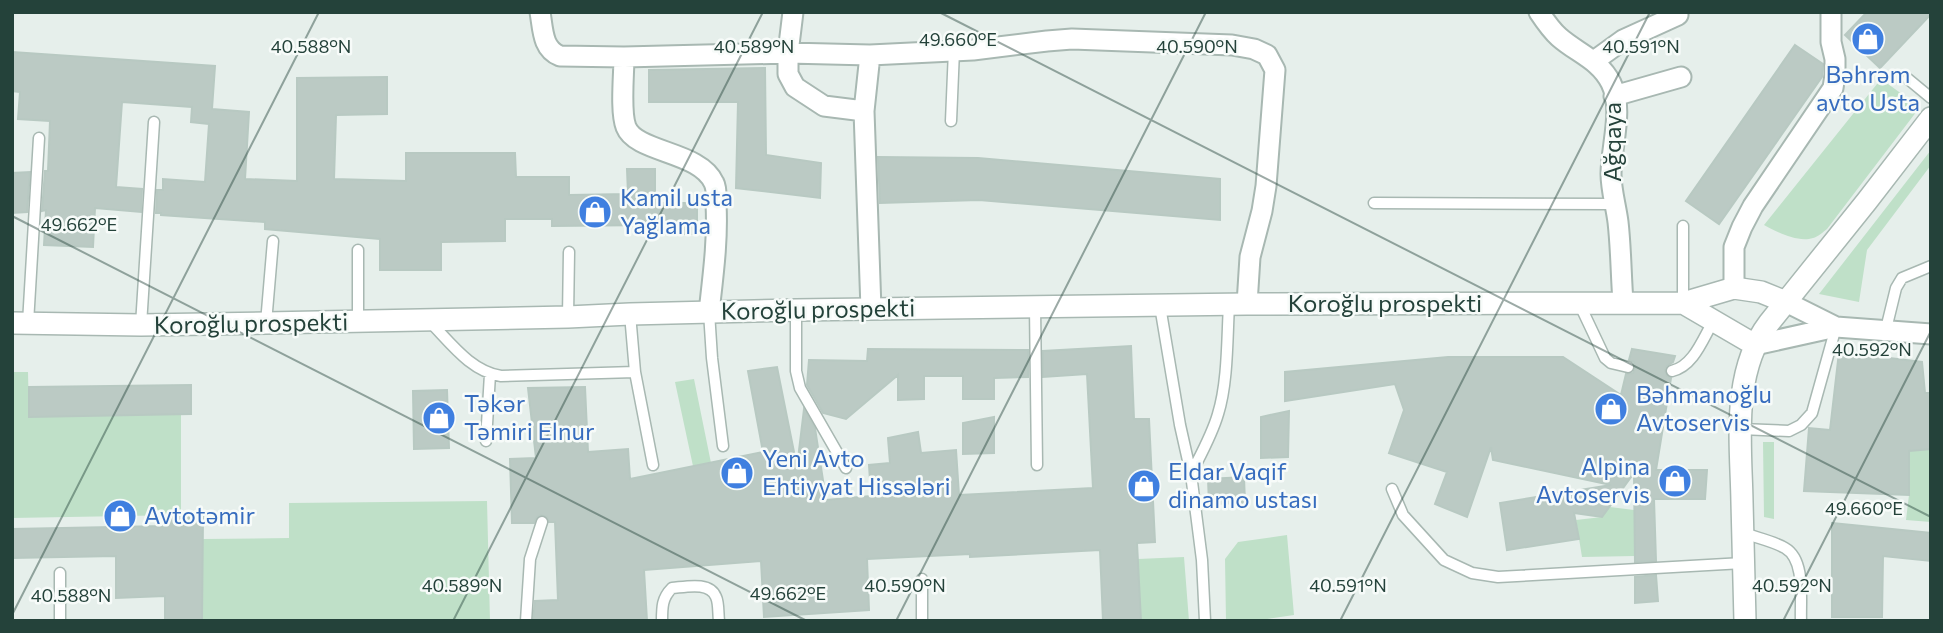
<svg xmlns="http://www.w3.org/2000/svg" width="1943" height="633" viewBox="0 0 1943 633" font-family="Commissioner,sans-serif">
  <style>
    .green { fill: #bfe0c8 }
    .building { fill: #bbcac4; stroke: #b8c9c2; stroke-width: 2 }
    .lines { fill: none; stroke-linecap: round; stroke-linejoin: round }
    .service-casing { stroke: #a8b8b2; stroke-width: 13 }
    .minor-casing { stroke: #a8b8b2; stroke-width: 23 }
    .tertiary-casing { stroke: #a8b8b2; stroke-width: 24 }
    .service { stroke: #fff; stroke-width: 10 }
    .minor { stroke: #fff; stroke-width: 19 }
    .tertiary { stroke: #fff; stroke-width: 21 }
    .ticks { fill: none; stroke: #24423a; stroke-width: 2; stroke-opacity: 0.45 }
    .labels { text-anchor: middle; stroke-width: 5; stroke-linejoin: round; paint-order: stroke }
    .shop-label { font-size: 24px; fill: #366cbe; stroke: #f7fbf9; text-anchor: start }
    .street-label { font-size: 24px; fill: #24423a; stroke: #f7fbf9 }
    .ticks-label { font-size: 18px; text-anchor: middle; fill: #24423a; stroke: #f7fbf9; stroke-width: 5; stroke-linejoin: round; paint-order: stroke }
  </style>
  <rect width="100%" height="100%" fill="#e6efeb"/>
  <path class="green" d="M1881,79L1920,107L1827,229C1823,232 1818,237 1813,238C1798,243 1777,232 1764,225Z
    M1931,150V165L1867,250L1859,302L1819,294Z
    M12,372H28L29,416L181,414V515L12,518Z
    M694,379L711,463L693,466L675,382Z
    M1763,442H1774V519L1764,517Z
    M1931,449V522L1906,520L1909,495V451Z
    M487,501L490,621H202L203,539L289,538V503Z
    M1610,507L1634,510L1635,556L1582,557L1576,520L1602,517Z
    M1287,535L1294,615L1254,621H1226L1225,559L1238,542Z
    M1184,557L1189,621H1141L1138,559Z"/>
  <path class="building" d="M1867,12H1931V14L1880,68L1845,35Z
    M1795,45L1823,64L1822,77L1719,224L1686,201Z
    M12,52L215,66L212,109L249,112L245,179L297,181V78L387,77V114L336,115L334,179L406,181V153H515L516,177H569V195L628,194L627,169H655V203H697V234H653V225L552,226V219H505V241L441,242V270H380V239L265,229V222L161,215V213H156L157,190H163V179L205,182L209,124L191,122L192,107L122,102L116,187L142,189L141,212L95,208L93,247L44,245L46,210L42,211L45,171H48L50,121L18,119L20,92L12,91Z
    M765,68L766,155L821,163L820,198L736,188L738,102H649V70Z
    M878,157L978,158L1220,179V220L979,200L880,203Z
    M30,172L27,212L12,213V173Z
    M1131,346L1134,419H1149L1155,542L1137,543L1141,621H1103L1100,550L970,557V554L867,559L869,610L764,617L761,561L644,570L647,621H533L535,601L558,600L555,522H549L547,517L541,515L537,517L534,523H512L510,459L536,458L528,388L585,387L588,452L628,449L630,479L763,452L748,371L777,367L797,467L804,409L815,428L826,500L871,496L869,465L890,463L888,438L918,432L921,453L956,450L959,495L1093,488L1087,374L1043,377V351Z
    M868,349L1028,350V377L994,378V399H963V376H924V399L898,400V375L846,419L823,413L807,385L809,360L867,361Z
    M1632,349L1675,356L1673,362L1667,366L1665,370L1667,376L1671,378L1656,470H1707L1705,499H1654L1656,561L1635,562L1634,473L1602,517L1574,513L1579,539L1507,550L1500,503L1611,485L1493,460L1491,447L1467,517L1435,504L1447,472L1389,453L1404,410L1395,384L1285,401V372L1448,357H1563L1621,395L1626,374L1633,373L1635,368L1634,362L1629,360Z
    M1839,352L1922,362L1925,393H1931V449L1909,451V495L1804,491L1809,428L1830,430Z
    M191,385V414L29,417V387Z
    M447,390L449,448L414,449L413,391Z
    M1289,411L1288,457L1261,458V417Z
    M994,417V453L963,454V423Z
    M1244,477L1245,503L1209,504L1208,479Z
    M166,515L203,516L202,621H165V596L116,598V556L12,558V529L165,526Z
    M1832,523L1931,533V561L1883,556L1882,617H1832Z
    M1656,575L1658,601L1635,603V577Z"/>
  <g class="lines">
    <defs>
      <path id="service" d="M1908,79L1931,98
        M951,121L954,50
        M1374,203L1613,204
        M1683,226V303
        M1579,303L1605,358L1611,363L1628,367
        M1160,306L1180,425L1191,474C1201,454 1212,435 1218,414C1228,382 1227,338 1229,305
        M1035,307L1037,465
        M796,310V371L800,388L846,468
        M709,312L712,358L723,446
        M630,314L635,372L653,465
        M568,317L569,252
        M358,321V250
        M429,321C450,342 470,371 501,376L635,372
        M28,323L39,138
        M266,323L273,241
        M141,325L154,122
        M1886,329L1896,288L1902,278L1931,266
        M1672,371C1694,366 1703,338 1714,320
        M1741,429L1789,431L1801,425L1812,413L1836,327
        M486,441L490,374
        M1191,474L1202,560L1205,621
        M1392,489L1403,515L1444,560L1472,573L1498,577L1743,563
        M1744,533C1757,538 1773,541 1785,548C1806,560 1800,600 1801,621
        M60,573V621
        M922,579V621
        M526,621L530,559L542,522
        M662,621C662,607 662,598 672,588C685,587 710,581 716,597C719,603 718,614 719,621"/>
      <path id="minor" d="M540,12C543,29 542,49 560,56L624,57L788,53L870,55L973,50L1047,41L1072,39L1232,45L1254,49L1267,55L1275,70L1266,186L1262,211L1250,257L1247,304
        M793,12L788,53V74L795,87L824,106L864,111
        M1539,12C1545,21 1551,30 1559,37C1577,53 1600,60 1611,83C1624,109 1611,146 1611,174C1611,190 1616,206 1618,222C1621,248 1621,276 1623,302
        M870,55L864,111L871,309
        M624,57C624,74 620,112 626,127C636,153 700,151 714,183C717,189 716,198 716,204C718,240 713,276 709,312
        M1594,61L1623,40L1678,15
        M1614,96L1681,77
        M1734,288V247L1742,227L1753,206L1833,88L1835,75V59L1831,42V12
        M1786,302L1836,327
        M1755,345L1836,327L1931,334"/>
      <path id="tertiary" d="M1683,303L1755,345
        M12,323L141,325L266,323L568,317L630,314L796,310L1247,304L1683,303L1734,288L1761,292L1786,302
        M1745,621C1744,581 1743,541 1742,502C1741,443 1731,373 1769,323L1867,201L1931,118"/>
    </defs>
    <use href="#service" class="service-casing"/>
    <use href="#minor" class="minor-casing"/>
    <use href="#tertiary" class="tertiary-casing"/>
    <use href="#service" class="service"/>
    <use href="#minor" class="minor"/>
    <use href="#tertiary" class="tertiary"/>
  </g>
  <path class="ticks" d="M939,12L1931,517M12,216L807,621M12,615L319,12M453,621L763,12M896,621L1206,12M1340,621L1650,12M1783,621L1931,331"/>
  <defs>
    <symbol id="shop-disc" viewBox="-11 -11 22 22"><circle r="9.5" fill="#3f7fe0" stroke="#f7fbf9"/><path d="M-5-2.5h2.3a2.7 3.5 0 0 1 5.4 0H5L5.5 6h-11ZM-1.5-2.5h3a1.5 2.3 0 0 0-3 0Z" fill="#fff"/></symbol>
  </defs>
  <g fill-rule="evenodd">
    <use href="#shop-disc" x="1849" y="20" width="38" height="38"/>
    <use href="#shop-disc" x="576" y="193" width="38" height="38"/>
    <use href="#shop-disc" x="1592" y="390" width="38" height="38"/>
    <use href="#shop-disc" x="420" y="399" width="38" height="38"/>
    <use href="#shop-disc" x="718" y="454" width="38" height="38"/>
    <use href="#shop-disc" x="1656" y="462" width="38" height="38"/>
    <use href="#shop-disc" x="1125" y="467" width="38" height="38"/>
    <use href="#shop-disc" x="101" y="497" width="38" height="38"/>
  </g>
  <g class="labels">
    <g class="shop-label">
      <text x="1868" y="83" text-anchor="middle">Bəhrəm<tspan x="1868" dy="28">avto Usta</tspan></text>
      <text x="620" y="206">Kamil usta<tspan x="620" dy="28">Yağlama</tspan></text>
      <text x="1636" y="403">Bəhmanoğlu<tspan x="1636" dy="28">Avtoservis</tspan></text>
      <text x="464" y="412">Təkər<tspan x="464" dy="28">Təmiri Elnur</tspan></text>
      <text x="762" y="467">Yeni Avto<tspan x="762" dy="28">Ehtiyyat Hissələri</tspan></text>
      <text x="1650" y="475" text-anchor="end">Alpina<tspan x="1650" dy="28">Avtoservis</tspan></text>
      <text x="1168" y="480">Eldar Vaqif<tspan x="1168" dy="28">dinamo ustası</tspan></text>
      <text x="144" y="524">Avtotəmir</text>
    </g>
    <g class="street-label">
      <text transform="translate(1613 142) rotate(-90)" y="8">Ağqaya</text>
      <text x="1385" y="312">Koroğlu prospekti</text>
      <text transform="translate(818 310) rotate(-1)" y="8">Koroğlu prospekti</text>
      <text transform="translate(251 324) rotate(-1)" y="8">Koroğlu prospekti</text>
    </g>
  </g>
  <g class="ticks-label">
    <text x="958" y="46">49.660°E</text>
    <text x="311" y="53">40.588°N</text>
    <text x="754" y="53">40.589°N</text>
    <text x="1197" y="53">40.590°N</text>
    <text x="1641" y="53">40.591°N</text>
    <text x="79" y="231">49.662°E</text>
    <text x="1872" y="356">40.592°N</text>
    <text x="1864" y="515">49.660°E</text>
    <text x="462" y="592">40.589°N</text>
    <text x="905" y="592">40.590°N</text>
    <text x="1348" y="592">40.591°N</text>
    <text x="1792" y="592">40.592°N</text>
    <text x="788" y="600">49.662°E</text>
    <text x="71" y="602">40.588°N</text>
  </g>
  <rect width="1943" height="633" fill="none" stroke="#24423a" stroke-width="28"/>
</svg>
